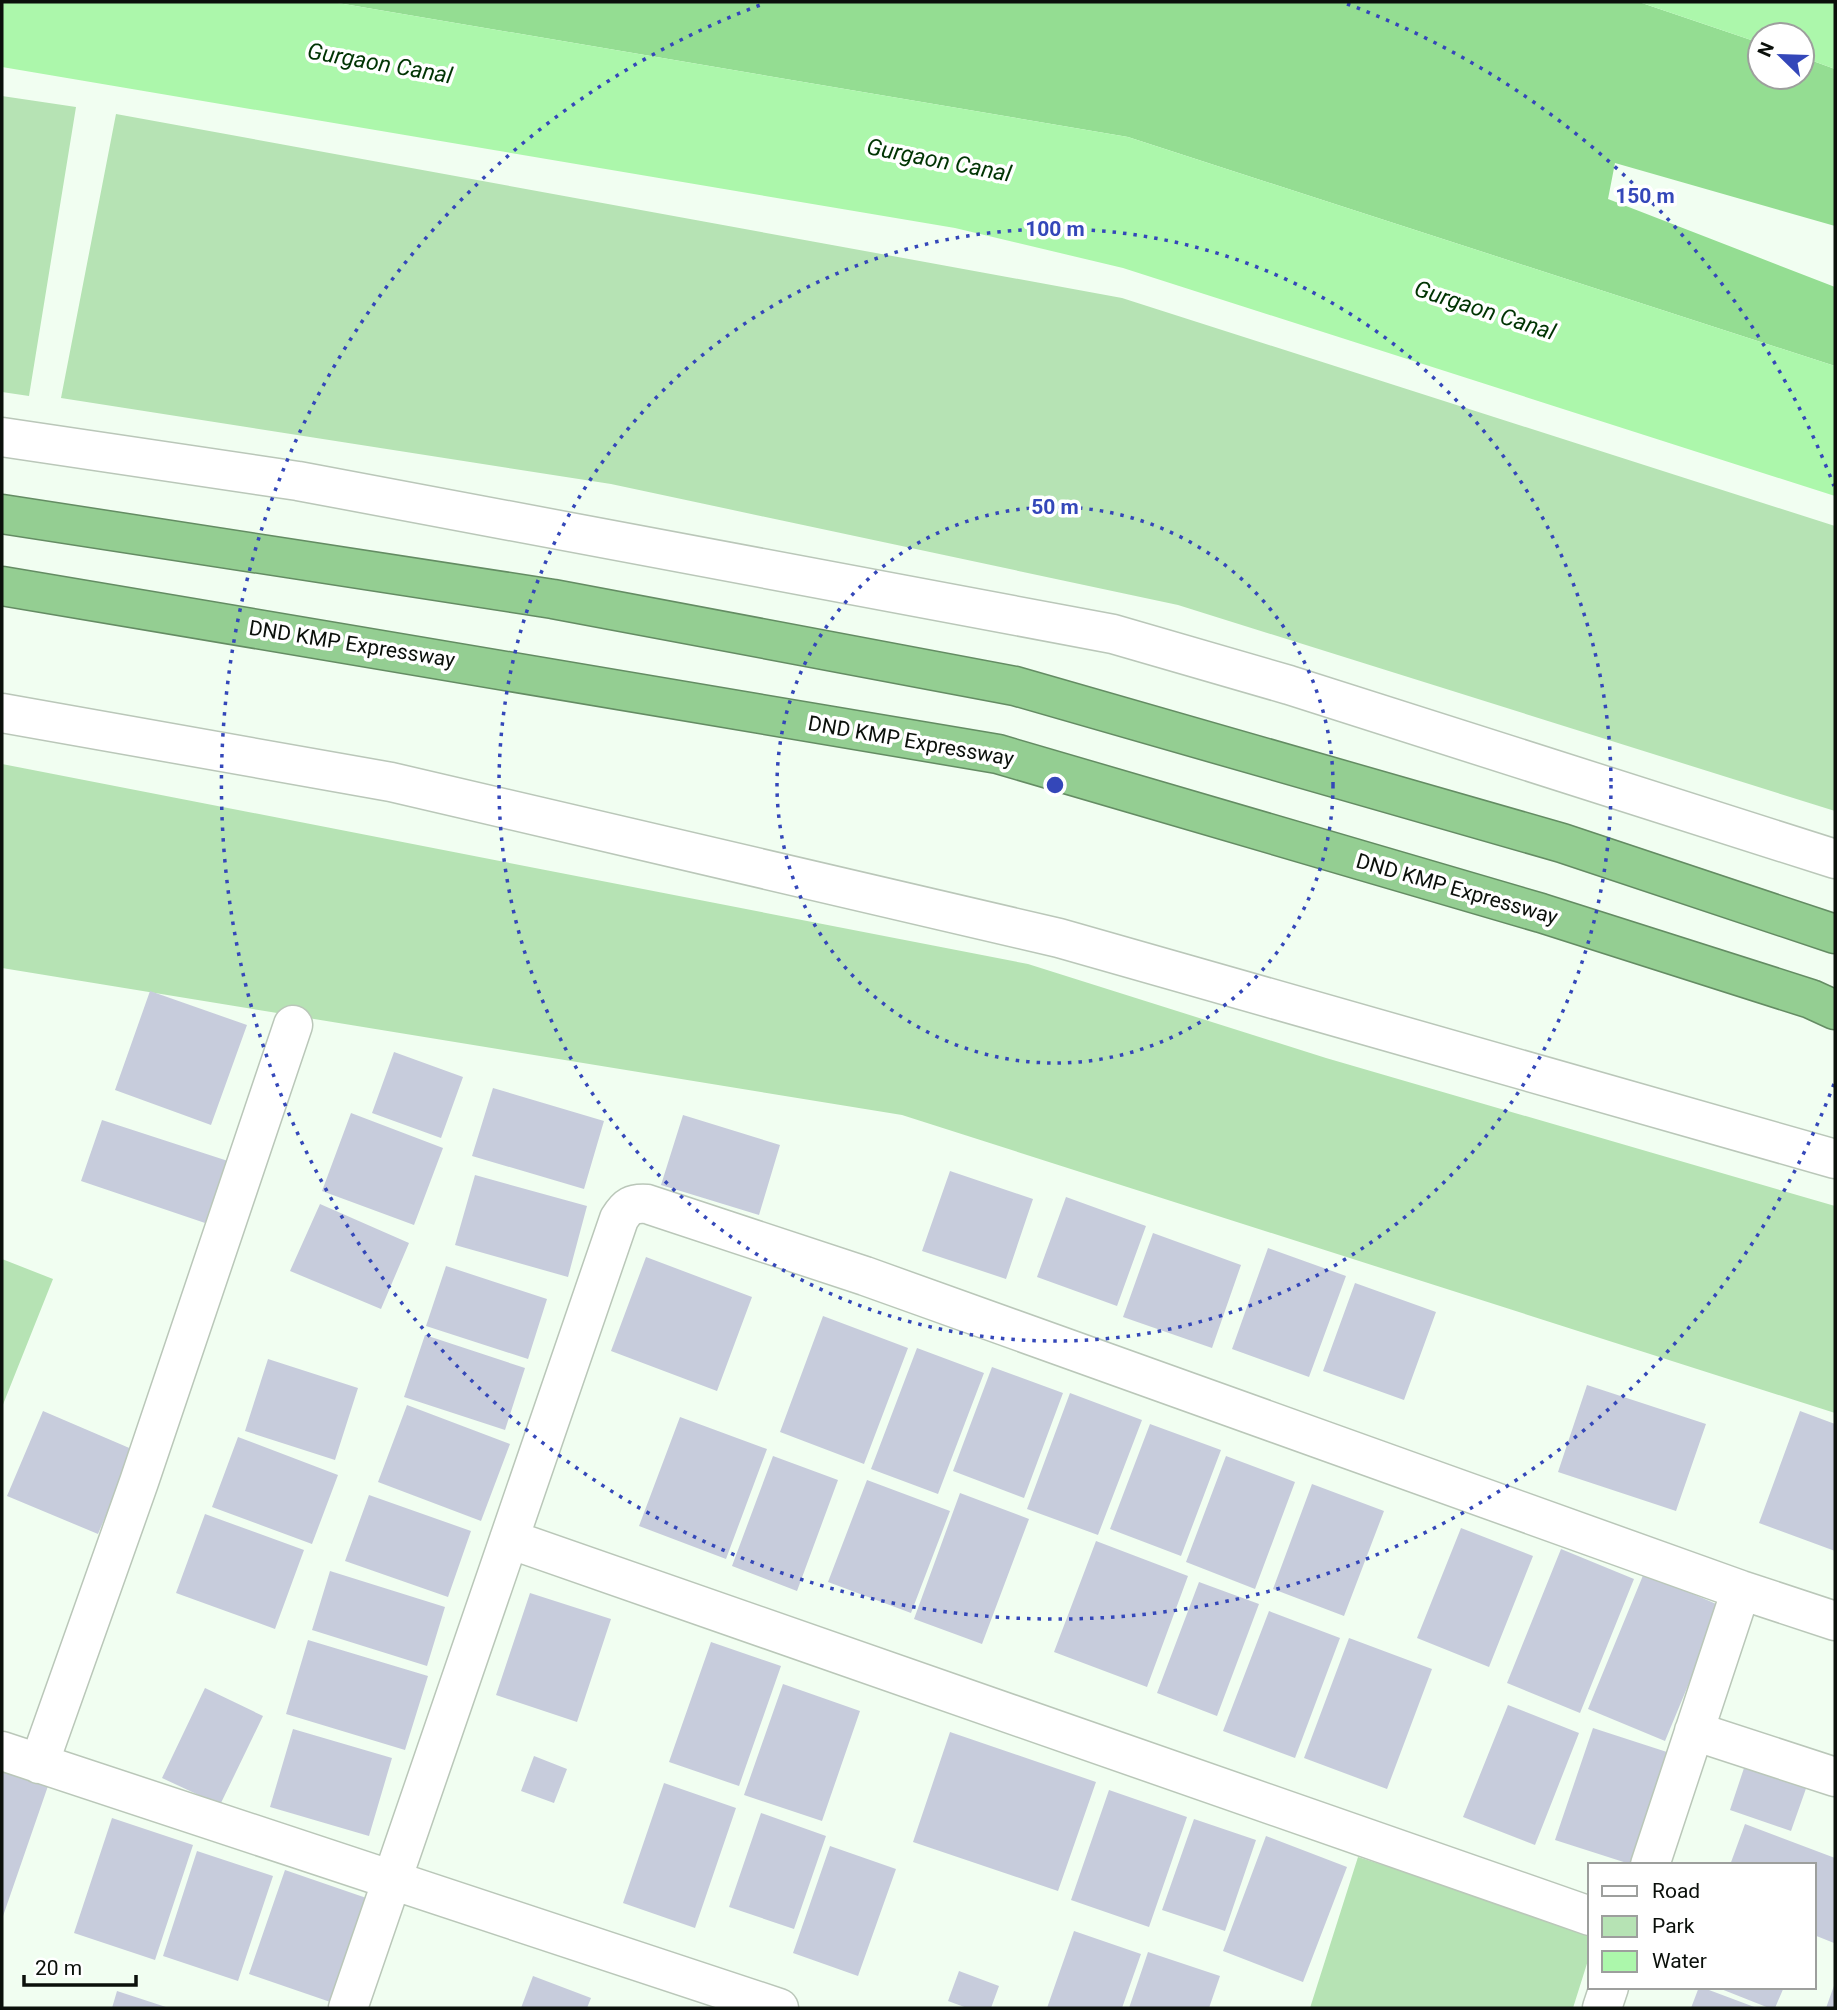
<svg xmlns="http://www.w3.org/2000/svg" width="1837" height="2010" viewBox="0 0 1837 2010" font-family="Roboto,sans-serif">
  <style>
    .green { fill: #b6e3b4 }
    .forest { fill: #94dd92 }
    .water { fill: #acf7ab }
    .building { fill: #c7ccdc }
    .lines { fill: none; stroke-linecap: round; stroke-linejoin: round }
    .minor-casing { stroke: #bac7b9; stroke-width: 41 }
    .highway-casing { stroke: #648c63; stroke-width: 41 }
    .minor { stroke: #fff; stroke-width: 38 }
    .highway { stroke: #94ce92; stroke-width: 38 }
    .ring { fill: none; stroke: #3447b9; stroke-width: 3.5; stroke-dasharray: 3.5 7 }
    .labels { text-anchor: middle; stroke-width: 7; stroke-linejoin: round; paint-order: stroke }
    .street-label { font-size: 21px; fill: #0b100b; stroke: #fff }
    .water-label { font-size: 23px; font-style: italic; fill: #003403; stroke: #fff }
    .centre { fill: #3447b9; stroke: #fff; stroke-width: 3.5 }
    .ring-label { font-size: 21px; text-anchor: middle; font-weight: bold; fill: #3447b9; stroke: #fff; stroke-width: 7; stroke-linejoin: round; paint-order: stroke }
  </style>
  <rect width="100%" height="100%" fill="#f1fef1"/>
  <path class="green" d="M2,96L76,107L29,396L2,392Z
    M116,114L1122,298L1835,526V811L1178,605L611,484L61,398Z
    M2,764L1028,964L1326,1058L1835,1206V1413L902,1115L2,968Z
    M2,1259L53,1279L2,1407Z
    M1358,1857L1590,1931V1954L1573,2008H1310Z"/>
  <path class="forest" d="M332,2H1639L1760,43V77H1802V57L1835,69V226L1615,163L1608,199L1835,287V366L1128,137Z"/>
  <path class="water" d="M2,2H332L1128,137L1835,366V496L1123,268L955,228L2,67Z
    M1639,2H1835V69L1802,57V35H1760V43Z"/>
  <path class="building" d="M150,991L247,1025L211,1125L115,1090Z
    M394,1052L463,1077L441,1138L372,1113Z
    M493,1088L604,1121L584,1189L472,1156Z
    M351,1113L443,1148L414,1225L322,1191Z
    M683,1115L780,1145L759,1215L661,1185Z
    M102,1120L231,1162L211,1225L81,1181Z
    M950,1171L1033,1199L1006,1279L922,1251Z
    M475,1175L587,1206L568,1277L455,1245Z
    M1066,1197L1146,1226L1117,1306L1037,1277Z
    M320,1204L409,1243L381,1309L290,1271Z
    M1153,1233L1241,1265L1212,1348L1123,1317Z
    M1268,1248L1346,1276L1309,1377L1232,1349Z
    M646,1257L752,1297L717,1391L611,1351Z
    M446,1266L547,1299L528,1359L426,1326Z
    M1355,1283L1436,1312L1404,1400L1323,1371Z
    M823,1316L908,1348L864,1464L780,1432Z
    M425,1335L525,1368L505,1430L404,1397Z
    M917,1348L984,1373L938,1494L871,1469Z
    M268,1359L358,1388L335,1460L245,1431Z
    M992,1367L1063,1393L1024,1498L953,1471Z
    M1587,1385L1706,1424L1676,1511L1558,1472Z
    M1070,1393L1142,1420L1098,1535L1027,1509Z
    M407,1405L510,1444L481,1521L378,1482Z
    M43,1411L134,1450L98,1534L7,1496Z
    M1800,1411L1835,1424V1551L1759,1523Z
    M680,1417L767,1449L726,1559L639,1526Z
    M1150,1424L1221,1450L1181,1556L1110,1529Z
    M238,1437L338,1475L312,1544L212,1507Z
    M773,1456L838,1480L797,1591L732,1566Z
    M1226,1456L1295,1482L1255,1589L1186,1562Z
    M867,1480L950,1511L911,1613L828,1582Z
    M1312,1484L1384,1511L1344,1616L1273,1589Z
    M960,1493L1029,1519L982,1644L914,1619Z
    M369,1495L471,1531L448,1597L345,1561Z
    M205,1514L304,1550L275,1629L176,1593Z
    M1461,1528L1533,1556L1489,1667L1417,1638Z
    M1096,1541L1188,1576L1147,1687L1054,1652Z
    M1561,1549L1634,1579L1580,1713L1507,1683Z
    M330,1571L445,1607L427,1666L312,1630Z
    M1644,1573L1721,1606L1665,1741L1588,1709Z
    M1199,1582L1259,1604L1217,1716L1157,1693Z
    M530,1593L611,1619L577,1722L496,1695Z
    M1269,1611L1340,1638L1295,1758L1223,1731Z
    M1349,1638L1432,1669L1387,1789L1304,1758Z
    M308,1640L428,1676L405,1750L286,1714Z
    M711,1642L781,1666L739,1786L669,1762Z
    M783,1684L860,1711L822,1821L744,1795Z
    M205,1688L263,1716L220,1805L162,1778Z
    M1508,1705L1579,1733L1535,1845L1463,1817Z
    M1593,1728L1670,1753L1633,1865L1555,1840Z
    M293,1729L392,1758L369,1836L270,1807Z
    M950,1732L1096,1782L1058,1891L913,1842Z
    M534,1756L567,1769L554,1803L521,1791Z
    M1747,1759L1809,1780L1791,1831L1730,1810Z
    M2,1770L48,1786L2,1919Z
    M664,1783L736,1808L695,1928L623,1903Z
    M1109,1790L1187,1817L1149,1927L1071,1900Z
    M761,1813L826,1836L794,1929L729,1907Z
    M112,1818L193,1845L155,1960L74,1933Z
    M1194,1819L1256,1840L1225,1931L1162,1910Z
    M1745,1824L1835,1858L1834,1943L1814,1935V1865H1730Z
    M1266,1836L1347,1867L1303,1982L1223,1951Z
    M830,1846L896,1869L858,1976L793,1953Z
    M197,1851L273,1876L238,1981L163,1956Z
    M285,1870L378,1902L342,2006L249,1974Z
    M1074,1931L1141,1954L1122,2008H1047Z
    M1148,1952L1220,1976L1209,2008H1129Z
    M959,1971L999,1986L991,2008H967L948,2001Z
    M533,1976L591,1998L587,2008H521Z
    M1835,1983V2008H1826Z
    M1699,1987H1701L1757,2008H1691Z
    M1716,1987H1784L1775,2008H1769Z
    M117,1991L169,2008H112Z"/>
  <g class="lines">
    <defs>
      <path id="minor" d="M2,437L298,481L1113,634L1289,685L1835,859
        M2,713L391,782L1059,938L1835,1159
        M509,1539L1590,1916
        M1694,1731L1835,1777
        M2,1751L779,2008
        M39,1764L139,1482L293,1025
        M1650,1865L1741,1590
        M348,2008L619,1219C627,1206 632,1203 647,1204L865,1276L1741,1590L1835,1621
        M1602,2008L1609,1987"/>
      <path id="highway" d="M2,514L553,599L1015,686L1562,843L1835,934
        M2,586L998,754L1541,913L1811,999L1835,1010"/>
    </defs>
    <use href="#minor" class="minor-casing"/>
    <use href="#highway" class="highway-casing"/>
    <use href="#minor" class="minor"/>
    <use href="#highway" class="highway"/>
  </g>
  <g class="ring">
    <circle cx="1055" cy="785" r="278"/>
    <circle cx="1055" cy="785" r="556"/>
    <path d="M1834 1084A834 834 0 1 1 763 4M1347 4A834 834 0 0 1 1834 486"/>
  </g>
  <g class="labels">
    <g class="street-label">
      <text transform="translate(352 644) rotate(9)" y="7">DND KMP Expressway</text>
      <text transform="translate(911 741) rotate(10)" y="7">DND KMP Expressway</text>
      <text transform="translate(1457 889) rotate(16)" y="7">DND KMP Expressway</text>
    </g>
    <g class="water-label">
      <text transform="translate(380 63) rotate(10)" y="8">Gurgaon Canal</text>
      <text transform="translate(939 160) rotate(11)" y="8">Gurgaon Canal</text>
      <text transform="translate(1485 310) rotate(18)" y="8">Gurgaon Canal</text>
    </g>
  </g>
  <circle cx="1055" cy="785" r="10" class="centre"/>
  <g class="ring-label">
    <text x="1645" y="203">150 m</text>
    <text x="1055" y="236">100 m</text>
    <text x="1055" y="514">50 m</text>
  </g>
  <rect width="1837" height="2010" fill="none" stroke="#0b100b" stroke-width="7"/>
  <rect x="1588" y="1863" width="228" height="126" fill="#ffffff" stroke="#9d9f9d" stroke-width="2"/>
  <rect x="1602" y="1886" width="35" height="10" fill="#ffffff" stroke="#9d9f9d" stroke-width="2"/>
  <text x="1652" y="1898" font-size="21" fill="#0b100b">Road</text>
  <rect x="1602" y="1916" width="35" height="21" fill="#b6e3b4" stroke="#9d9f9d" stroke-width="2"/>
  <text x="1652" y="1933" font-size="21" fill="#0b100b">Park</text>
  <rect x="1602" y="1951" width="35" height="21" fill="#acf7ab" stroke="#9d9f9d" stroke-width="2"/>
  <text x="1652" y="1968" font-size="21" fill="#0b100b">Water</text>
  <g transform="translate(1781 56) rotate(293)"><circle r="33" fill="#ffffff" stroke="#9d9f9d" stroke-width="2"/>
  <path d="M0-5L12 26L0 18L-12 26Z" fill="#3447b9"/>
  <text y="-10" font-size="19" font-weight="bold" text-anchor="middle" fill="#0b100b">N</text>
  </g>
  <path d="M24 1975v10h112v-10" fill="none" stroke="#0b100b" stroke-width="3.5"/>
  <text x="35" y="1975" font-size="21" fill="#0b100b" stroke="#ffffff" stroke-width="5" paint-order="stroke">20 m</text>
</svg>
